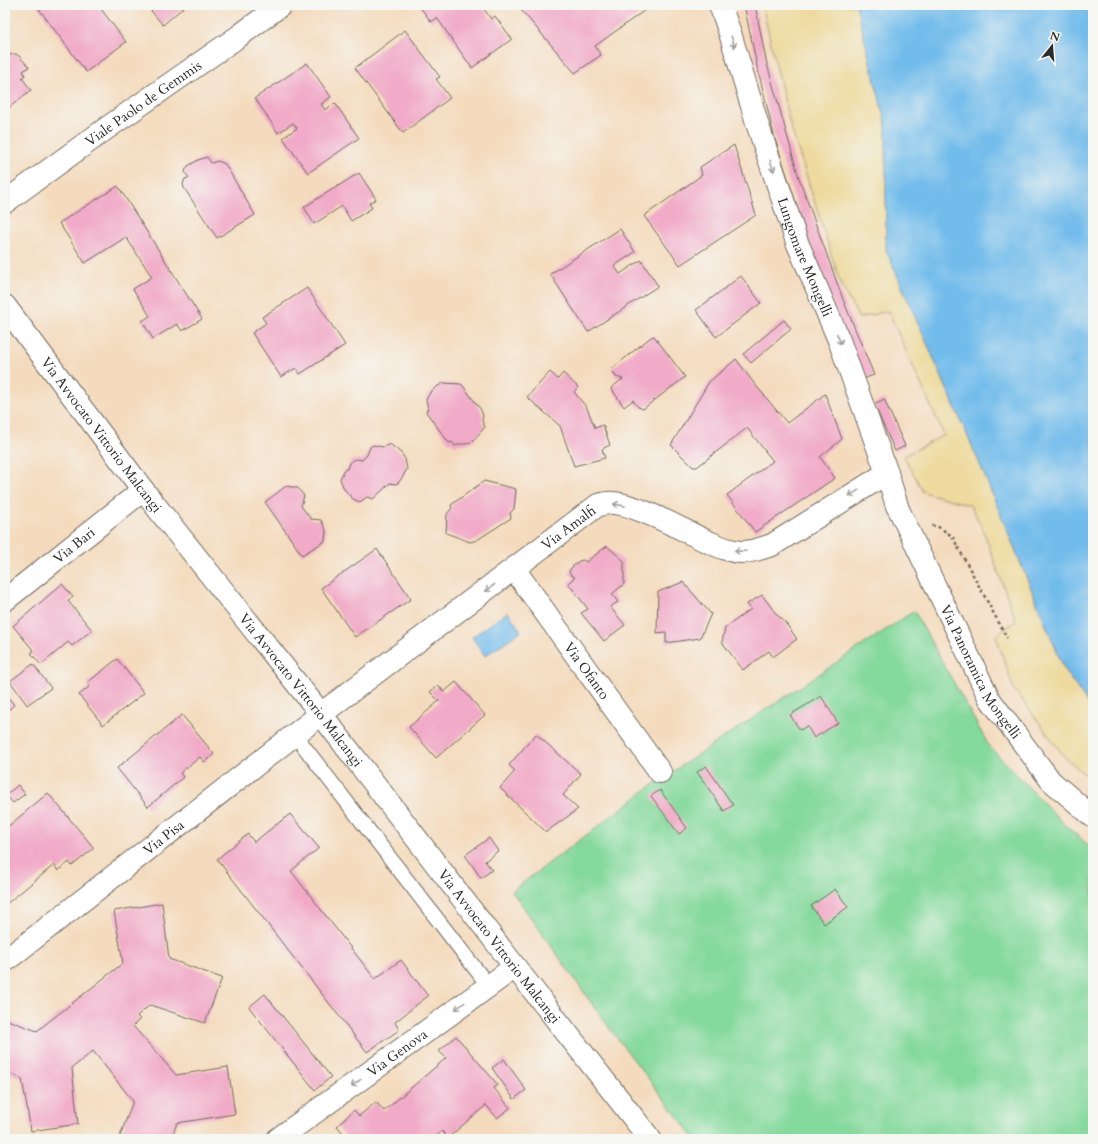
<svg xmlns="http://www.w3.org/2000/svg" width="1098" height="1144" viewBox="0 0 1098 1144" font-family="Cardo,serif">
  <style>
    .green { fill: #84d99c; stroke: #588264 }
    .sand { fill: #eeda9e; stroke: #8c8264 }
    .water { fill: #72bceb; stroke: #4e748b }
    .building { fill: #f1abc8 }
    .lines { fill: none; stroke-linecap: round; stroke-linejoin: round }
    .service-casing { stroke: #71695e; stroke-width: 16 }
    .pedestrian-casing { stroke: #71695e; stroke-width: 23 }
    .minor-casing { stroke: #71695e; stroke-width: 24 }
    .secondary-casing { stroke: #71695e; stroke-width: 24 }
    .path { stroke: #71695e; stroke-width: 2.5; stroke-dasharray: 3 3; stroke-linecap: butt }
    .service { stroke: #fff; stroke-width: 14 }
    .pedestrian { stroke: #fff; stroke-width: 21 }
    .minor { stroke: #fff; stroke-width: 22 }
    .secondary { stroke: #fff; stroke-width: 22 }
    .oneway { stroke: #a0a0a0 }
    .labels { text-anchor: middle; stroke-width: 4; stroke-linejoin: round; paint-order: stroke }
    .street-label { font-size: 14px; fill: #2b2b2b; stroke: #f6f6f2 }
  </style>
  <rect width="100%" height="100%" fill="#f6f6f2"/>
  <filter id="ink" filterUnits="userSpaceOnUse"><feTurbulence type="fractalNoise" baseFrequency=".025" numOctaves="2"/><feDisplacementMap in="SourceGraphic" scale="8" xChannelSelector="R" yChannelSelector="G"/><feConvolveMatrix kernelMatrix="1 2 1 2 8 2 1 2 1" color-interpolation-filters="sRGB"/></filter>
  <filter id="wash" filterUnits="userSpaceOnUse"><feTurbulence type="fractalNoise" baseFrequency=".012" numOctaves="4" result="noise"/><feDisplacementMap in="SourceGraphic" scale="16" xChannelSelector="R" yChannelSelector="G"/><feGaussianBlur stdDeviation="0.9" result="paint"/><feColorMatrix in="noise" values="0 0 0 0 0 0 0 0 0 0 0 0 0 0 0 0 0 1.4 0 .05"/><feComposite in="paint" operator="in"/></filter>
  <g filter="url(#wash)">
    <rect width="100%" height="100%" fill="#f4dbbe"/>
    <path class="green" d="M914,611L989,746L1064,824L1093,849V1139H695L610,1029L512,891L654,784Z"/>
    <path class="sand" d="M762,5H856L886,125V250L979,462L1065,671L1093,711V782L1064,756L1014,689L996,636L1016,621L982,527L970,505L923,492L904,456L944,435L888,311L859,318L841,285L790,124Z"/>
    <path class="water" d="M856,5H1093V710L1065,671L979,462L886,250V125Z
      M508,612L521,631L485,656L472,637Z"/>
    <g id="blocks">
      <path class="building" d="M36,5H98L126,42L86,72Z
        M146,5H186L163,25Z
        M422,5H481L491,19L495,16L512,39L472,68L437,18L431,22L420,7Z
        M517,5H652L595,46L601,55L575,73Z
        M744,5H755L766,60L799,178L844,302L874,375L863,379L814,257L775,139L757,66Z
        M405,30L440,77L436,79L450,98L403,133L355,68Z
        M5,47L10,55L16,54L19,56L29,67L23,71L25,75L22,78L31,90L5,111Z
        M307,63L331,97L321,104L325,110L335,103L359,138L308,173L283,138L297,128L293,123L278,133L255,98Z
        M734,145L756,215L680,265L644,216L702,175L700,167Z
        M207,157L211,163L218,161L225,164L255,215L217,238L184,188L183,184L185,179L189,178L185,172L186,169L188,166L198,160Z
        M359,173L376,199L369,203L372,208L351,221L342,206L314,224L304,207Z
        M118,186L202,319L182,331L177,324L153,339L142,321L150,316L133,289L152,277L126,237L85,263L59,223Z
        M620,229L635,252L614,266L620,274L641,260L658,286L588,332L550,274Z
        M741,276L761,303L716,337L696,310Z
        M307,288L345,345L300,374L296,368L281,377L252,333L266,323L262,317Z
        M784,320L791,329L751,363L743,354Z
        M654,336L685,377L643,409L638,407L633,400L624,407L611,388L623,379L616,377L612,370L614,367L651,337Z
        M736,359L753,382L787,423L825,394L842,439L820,457L835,478L755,532L727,495L773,461L747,428L697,467H693L671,445L709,382Z
        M550,372L558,379L563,373L578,387L574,392L587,408L595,428L603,425L610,445L602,449L605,458L574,466L560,426L527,397Z
        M443,383L461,384L463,386L481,410L483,416L482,421L485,427L473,441L466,444H460L455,446L452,442L449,443L426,412L428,408L426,400L429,394L435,388Z
        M884,399L905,446L895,451L874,404Z
        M390,444L401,453L405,459L407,469L402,478L398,483L395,484L390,483L373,499L367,497L360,502L353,499L344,489L340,479L344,470L347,469L349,463L353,460L357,459L362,460L367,455L370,447L373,445L383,447Z
        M484,481L516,489L514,509L510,513L511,518L477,540L470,542L446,533L447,514L452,508L451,505Z
        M286,486L298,488L304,496L301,506L311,519L321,520L326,530L325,541L302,555L265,502Z
        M607,546L624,561V584L612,594L618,602L610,607L625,625L604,641L581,613L588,609L568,583L575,577L571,575L569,571L572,567L579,561L583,560L586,562Z
        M377,549L411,599L355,637L321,588Z
        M683,582L711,614L700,638L666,643V632L657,633L658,592Z
        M62,584L73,597L68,601L92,630L72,646L68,642L41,665L31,653L34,651L13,626Z
        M762,595L777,615L784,621L797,639L773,657L769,651L743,670L722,642L725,628L751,609L747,604Z
        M117,659L144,693L103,725L79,695L90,686L87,683Z
        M33,664L51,688L27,705L10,681Z
        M456,682L485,715L436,758L409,727L439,701L430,692L438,685L444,692Z
        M5,693L14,705L5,713Z
        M821,696L838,723L814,738L807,726L800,730L790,715Z
        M182,715L214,754L204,762L200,757L180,773L183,777L148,807L117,768Z
        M536,734L581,774L563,795L578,809L546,832L500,788L515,771L509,765Z
        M706,766L733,805L724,811L697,772Z
        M18,785L25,794L13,803L6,795Z
        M660,790L687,828L679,834L651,796Z
        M48,793L94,848L72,866L69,862L58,871L54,865L5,905V829Z
        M290,814L319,848L291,871L375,979L401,960L428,996L395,1022L399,1030L367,1052L217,859L248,834L254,842Z
        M489,838L498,851L485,861L492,870L481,878L465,855Z
        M835,889L848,907L824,924L811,906Z
        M162,903L169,959L222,978L205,1023L150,1005L137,1016L140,1019L133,1026L176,1075L228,1067L235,1114L177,1123L171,1139H119L133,1101L93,1051L72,1068L78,1124L31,1131L22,1079L5,1071V1019L37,1031L123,963L114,911Z
        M265,994L331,1077L315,1090L249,1007Z
        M456,1036L498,1085L494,1088L510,1108L497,1118L486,1105L448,1138L442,1131L433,1139H348L337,1126L354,1110L359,1116L376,1102L384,1111L446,1058L439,1051Z
        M504,1059L526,1090L514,1099L492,1068Z"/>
    </g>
  </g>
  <g filter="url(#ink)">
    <use href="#blocks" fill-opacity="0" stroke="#71695e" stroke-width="1"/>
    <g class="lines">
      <defs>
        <path id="service" d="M295,735L488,985"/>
        <g id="pedestrian">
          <path id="s1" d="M897,506L989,698L1051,781L1093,817"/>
        </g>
        <g id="minor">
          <path id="s2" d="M720,5L730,33L758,126L797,242L839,340L887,473L897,506"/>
          <path id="s3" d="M5,202L107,128L239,36L281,5"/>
          <path id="s4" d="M514,569L660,772"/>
          <path id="s5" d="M5,600L143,490"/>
          <path id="s6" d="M5,961L321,714L598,505C601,505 604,503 607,503C629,500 683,530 704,540C716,545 729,552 742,552C752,552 762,548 772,545L887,473"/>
          <path id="s7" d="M278,1139L515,967"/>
        </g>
        <g id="secondary">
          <path id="s8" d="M5,306L143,490L321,714L515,967L650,1139"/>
        </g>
      </defs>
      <use href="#service" class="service-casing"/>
      <use href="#pedestrian" class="pedestrian-casing"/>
      <use href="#minor" class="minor-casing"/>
      <use href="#secondary" class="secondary-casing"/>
      <path class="path" d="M932,526H937L952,536L1007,638"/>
      <use href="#service" class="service"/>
      <use href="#pedestrian" class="pedestrian"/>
      <use href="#minor" class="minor"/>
      <use href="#secondary" class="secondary"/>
    </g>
    <defs><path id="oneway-shaft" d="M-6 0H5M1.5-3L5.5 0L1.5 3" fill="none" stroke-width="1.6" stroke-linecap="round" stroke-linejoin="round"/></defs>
    <g class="oneway">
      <use href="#oneway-shaft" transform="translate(733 42) rotate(73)"/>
      <use href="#oneway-shaft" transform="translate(772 166) rotate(71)"/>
      <use href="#oneway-shaft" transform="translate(839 339) rotate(68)"/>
      <use href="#oneway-shaft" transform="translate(854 493) rotate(148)"/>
      <use href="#oneway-shaft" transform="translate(619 505) rotate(-169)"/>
      <use href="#oneway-shaft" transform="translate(740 551) rotate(-178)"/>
      <use href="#oneway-shaft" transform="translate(490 588) rotate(143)"/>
      <use href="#oneway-shaft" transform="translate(460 1006) rotate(144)"/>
      <use href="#oneway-shaft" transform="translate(356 1083) rotate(144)"/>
    </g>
  </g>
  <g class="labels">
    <g class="street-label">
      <text dy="5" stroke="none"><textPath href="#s3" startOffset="170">Viale Paolo de Gemmis</textPath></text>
      <text dy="5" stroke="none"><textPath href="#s2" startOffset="266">Lungomare Mongelli</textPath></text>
      <text dy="5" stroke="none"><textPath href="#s8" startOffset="161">Via Avvocato Vittorio Malcangi</textPath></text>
      <text dy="5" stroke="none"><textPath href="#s6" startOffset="711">Via Amalfi</textPath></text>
      <text dy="5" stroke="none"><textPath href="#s5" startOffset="88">Via Bari</textPath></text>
      <text dy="5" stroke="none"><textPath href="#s4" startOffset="125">Via Ofanto</textPath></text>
      <text dy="5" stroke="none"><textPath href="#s1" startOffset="186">Via Panoramica Mongelli</textPath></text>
      <text dy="5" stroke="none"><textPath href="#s8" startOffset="485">Via Avvocato Vittorio Malcangi</textPath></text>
      <text dy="5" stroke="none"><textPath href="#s6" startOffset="201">Via Pisa</textPath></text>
      <text dy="5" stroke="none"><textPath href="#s8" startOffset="809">Via Avvocato Vittorio Malcangi</textPath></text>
      <text dy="5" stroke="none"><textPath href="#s7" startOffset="147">Via Genova</textPath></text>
    </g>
  </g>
  <rect width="1098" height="1144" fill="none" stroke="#f6f6f2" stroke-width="20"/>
  <g transform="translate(1052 46) rotate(17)" stroke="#f6f6f2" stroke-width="3" paint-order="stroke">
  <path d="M0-3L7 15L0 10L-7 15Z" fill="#2b2b2b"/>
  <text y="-6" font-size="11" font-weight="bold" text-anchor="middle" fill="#2b2b2b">N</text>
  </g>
</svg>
